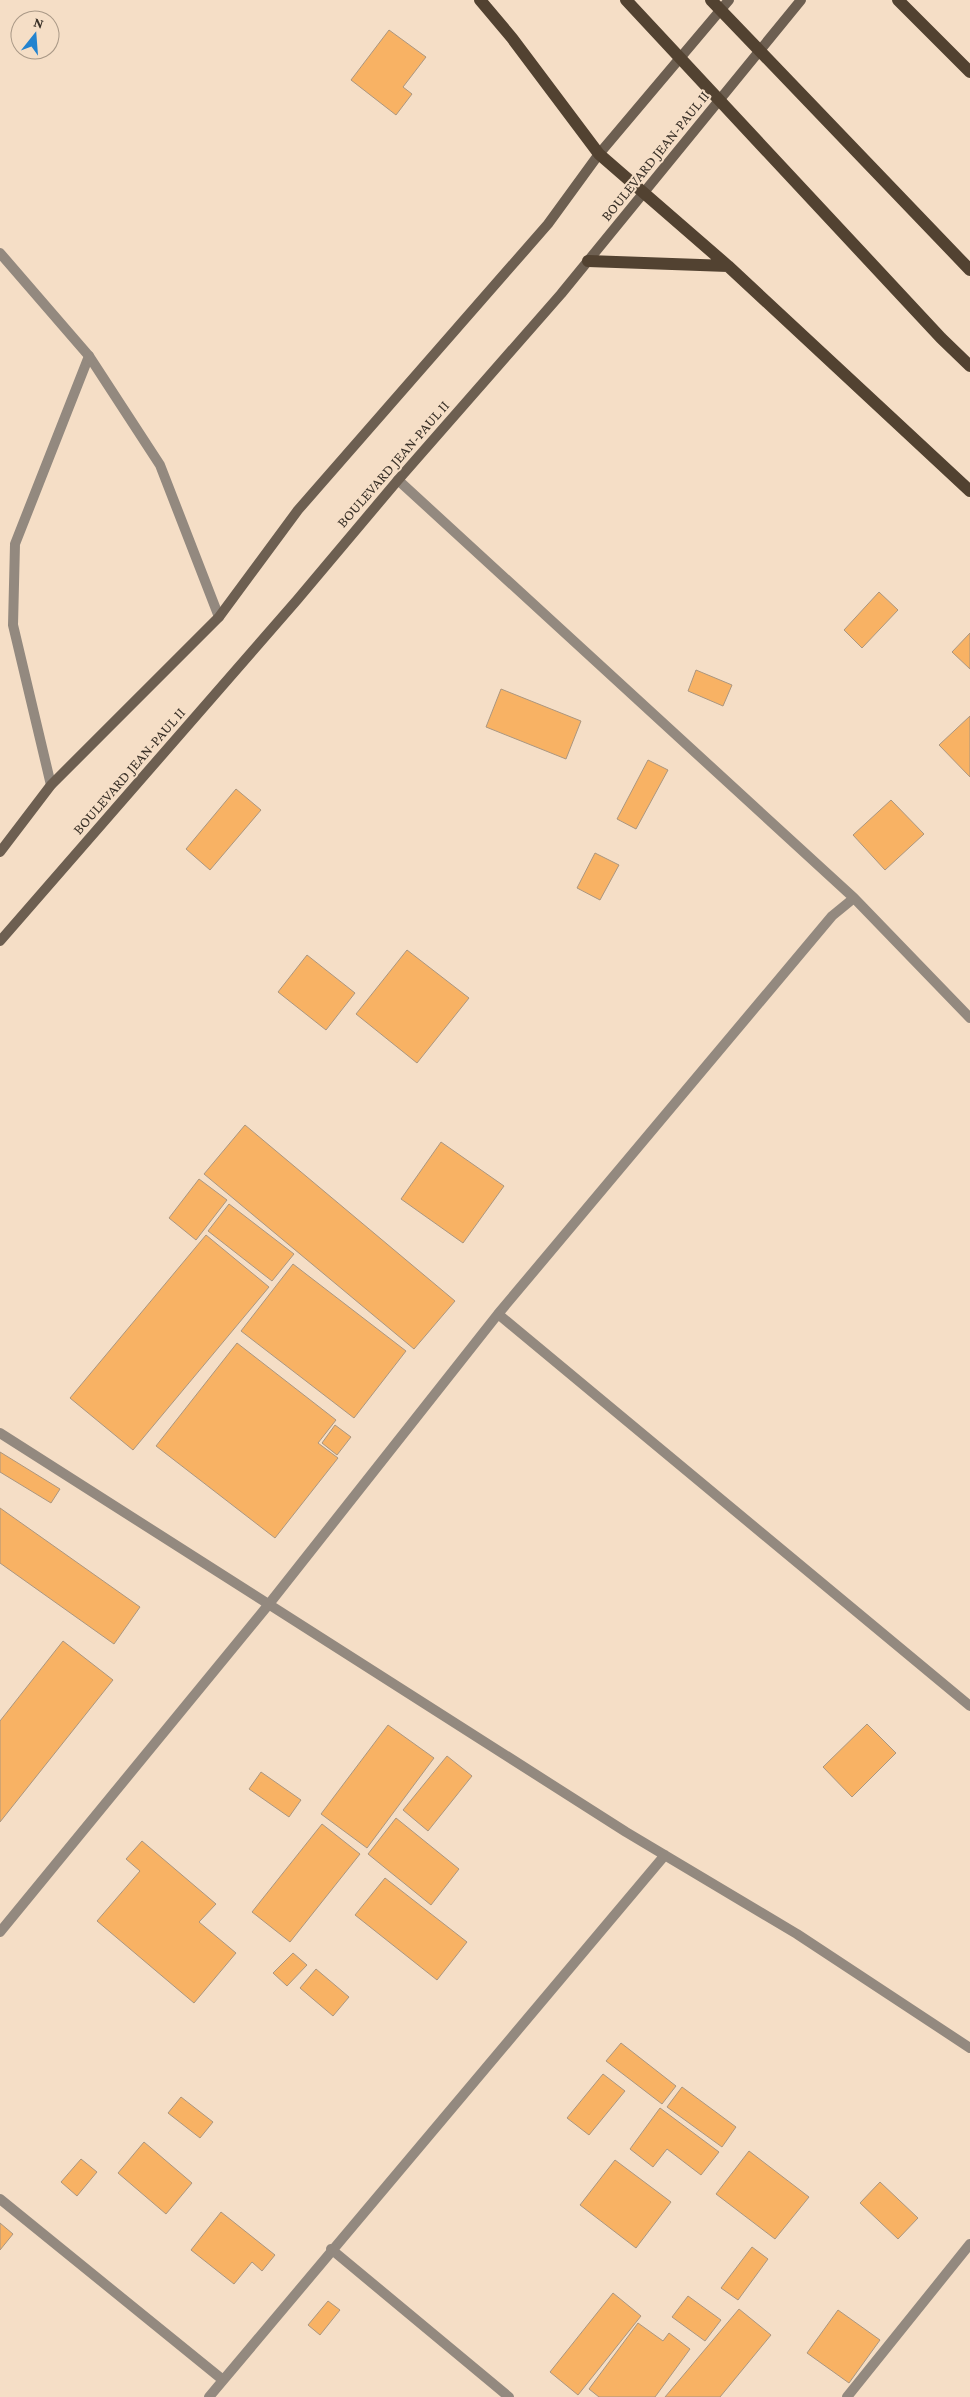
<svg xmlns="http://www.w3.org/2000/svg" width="970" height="2397" viewBox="0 0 970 2397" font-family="'Crimson Pro',serif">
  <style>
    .building { fill: #f8b264; stroke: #ab967f }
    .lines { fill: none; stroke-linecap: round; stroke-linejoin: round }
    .service { stroke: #93897f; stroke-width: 10 }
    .minor { stroke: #93897f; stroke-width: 10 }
    .secondary { stroke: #6d5f51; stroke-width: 10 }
    .primary { stroke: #524231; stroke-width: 12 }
    .labels { text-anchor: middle; stroke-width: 4; stroke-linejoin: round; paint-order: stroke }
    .street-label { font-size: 15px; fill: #3a3128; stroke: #f5dec6 }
  </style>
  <rect width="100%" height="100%" fill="#f5dec6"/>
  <path class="building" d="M389,30L426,57L403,87L412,94L396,115L351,80Z
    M879,592L898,610L862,648L844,630Z
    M970,633V669L952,652Z
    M696,670L732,685L723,706L688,691Z
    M501,689L581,721L566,759L486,727Z
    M970,716V777L939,745Z
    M648,760L668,770L636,829L617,819Z
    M236,789L261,810L210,870L186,849Z
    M891,800L924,834L885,870L853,835Z
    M595,853L619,865L600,900L577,888Z
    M407,950L469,998L417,1063L356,1014Z
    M307,955L355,993L326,1030L278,992Z
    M245,1125L455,1301L414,1349L204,1174Z
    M441,1142L504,1186L463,1243L401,1199Z
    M199,1179L227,1200L196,1240L169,1218Z
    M229,1204L294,1254L272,1281L208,1231Z
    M206,1235L269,1287L133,1450L70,1398Z
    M293,1264L406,1351L354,1418L241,1331Z
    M237,1343L336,1420L318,1443L338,1458L275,1538L156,1446Z
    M335,1425L351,1437L337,1455L322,1443Z
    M0,1452L60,1489L51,1503L0,1472Z
    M0,1508L140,1607L114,1644L0,1563Z
    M63,1641L113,1680L0,1822V1721Z
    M867,1724L896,1753L852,1797L823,1767Z
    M388,1725L434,1758L367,1848L321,1814Z
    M447,1756L472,1776L428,1831L403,1810Z
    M261,1772L301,1800L289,1817L249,1789Z
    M396,1818L459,1869L431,1905L368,1854Z
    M322,1824L360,1854L290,1942L252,1912Z
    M142,1841L216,1904L199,1922L236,1953L194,2003L97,1921L140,1871L126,1859Z
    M385,1878L467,1942L437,1980L355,1915Z
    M293,1953L307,1965L287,1986L273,1973Z
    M316,1969L349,1997L333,2016L300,1988Z
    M621,2043L676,2086L662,2104L606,2061Z
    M603,2074L625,2091L589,2135L567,2118Z
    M682,2087L736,2127L722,2147L667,2107Z
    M181,2097L213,2122L200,2138L168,2113Z
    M660,2108L719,2152L701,2175L667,2149L653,2167L630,2149Z
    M144,2142L192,2183L166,2214L118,2173Z
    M749,2151L809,2197L775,2239L716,2194Z
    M81,2159L97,2172L77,2196L61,2182Z
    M615,2160L671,2202L636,2248L580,2205Z
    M880,2182L918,2218L898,2239L860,2203Z
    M221,2212L275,2255L262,2271L252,2262L234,2284L191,2250Z
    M0,2223L13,2234L0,2250Z
    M752,2247L768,2259L738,2300L721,2288Z
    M613,2293L641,2316L578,2395L550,2372Z
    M688,2296L721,2320L705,2341L672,2317Z
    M328,2301L340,2310L320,2335L308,2325Z
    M739,2309L771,2335L720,2397H665Z
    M838,2310L880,2340L849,2383L807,2353Z
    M638,2323L663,2341L669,2333L690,2349L655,2397H599L589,2389Z"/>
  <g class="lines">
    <path class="service" d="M51,785L13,625L15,544L89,356"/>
    <path class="minor" d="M0,253L89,356L160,465L219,617
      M398,480L854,898L970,1018
      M498,1314L970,1706
      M0,1433L626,1832L797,1934L970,2048
      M0,1932L269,1604L498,1314L832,916L854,898
      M0,2199L223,2380
      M331,2249L509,2397
      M209,2397L665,1855
      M847,2397L970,2244"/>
    <path class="secondary" d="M0,852L51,785L219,617L298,510L548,224L599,154L729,0
      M0,941L297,600L398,480L561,294L801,0"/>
    <path class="primary" d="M480,0L512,38L599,154L728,266L970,491
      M626,0L941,338L970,366
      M711,0L970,270
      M898,0L970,72
      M588,261L728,266"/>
  </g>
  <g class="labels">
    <g class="street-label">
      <text transform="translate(655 156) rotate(-51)" y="5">BOULEVARD JEAN-PAUL II</text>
      <text transform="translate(393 464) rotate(-49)" y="5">BOULEVARD JEAN-PAUL II</text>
      <text transform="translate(129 771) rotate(-49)" y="5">BOULEVARD JEAN-PAUL II</text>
    </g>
  </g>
  <g transform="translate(35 35) rotate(17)"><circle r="24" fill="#f5dec6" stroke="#aa9987"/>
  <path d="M0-4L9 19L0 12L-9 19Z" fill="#2383cf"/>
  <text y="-8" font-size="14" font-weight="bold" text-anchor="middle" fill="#3a3128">N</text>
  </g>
</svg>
